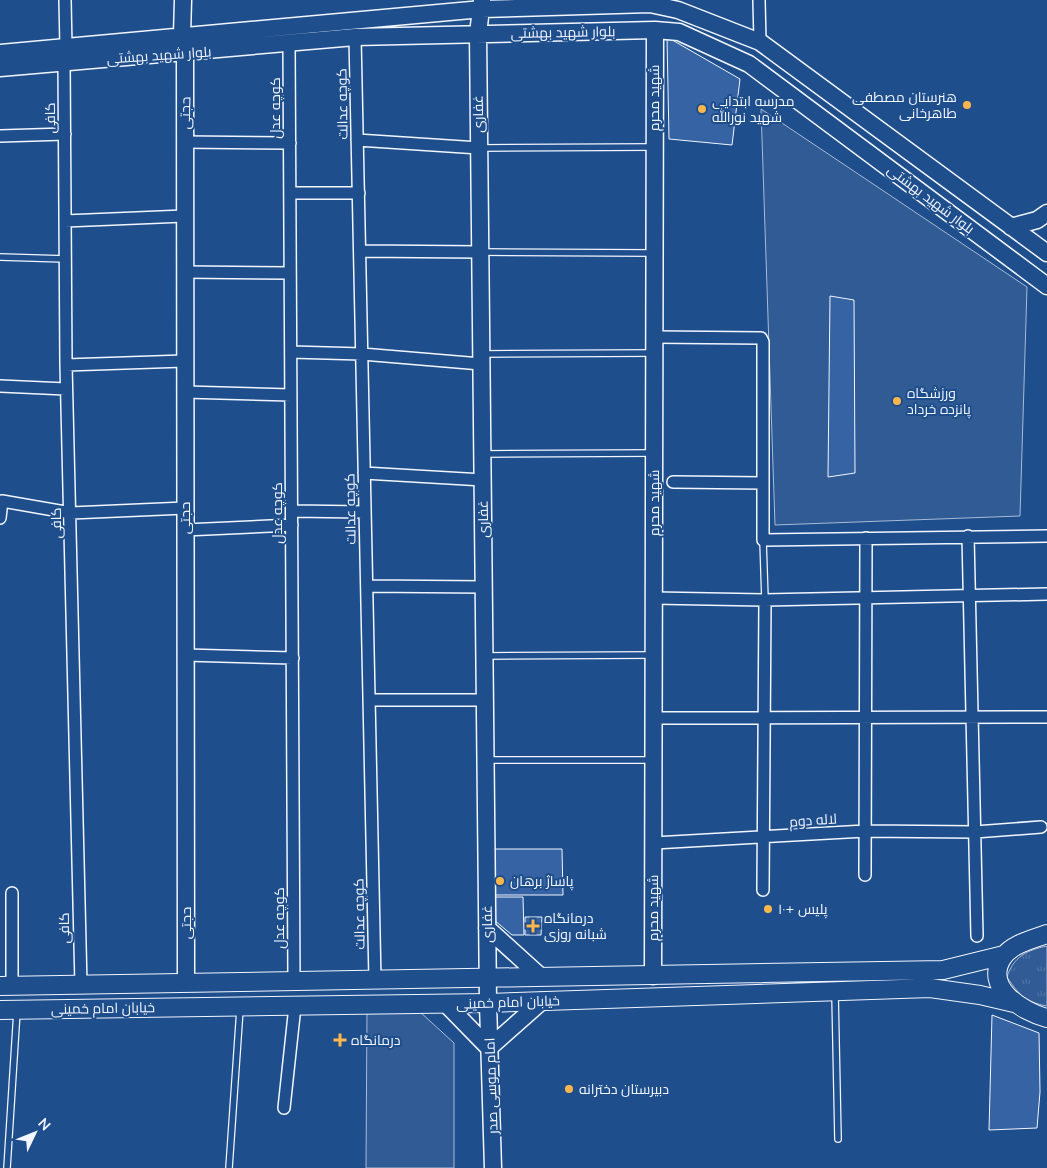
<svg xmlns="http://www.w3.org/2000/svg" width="1047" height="1168" viewBox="0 0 1047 1168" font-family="Mulish,Cairo,sans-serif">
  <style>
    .grass { fill: url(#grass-tufts); stroke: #a8bbd7 }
    .built { fill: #305b95; stroke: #a8bbd7 }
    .building { fill: #3563a3; stroke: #f2f6ff }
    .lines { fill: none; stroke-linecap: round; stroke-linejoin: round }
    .lane-casing { stroke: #f2f6ff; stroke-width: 8 }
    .street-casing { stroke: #f2f6ff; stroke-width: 14 }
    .secondary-casing { stroke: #f2f6ff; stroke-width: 19 }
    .primary-casing { stroke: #f2f6ff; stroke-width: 20 }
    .lane { stroke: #1f4e8c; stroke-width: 5.5 }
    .street { stroke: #1f4e8c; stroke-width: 11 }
    .secondary { stroke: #1f4e8c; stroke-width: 16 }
    .primary { stroke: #1f4e8c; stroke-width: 18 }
    .poi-dot { fill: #ffb74d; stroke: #1f4e8c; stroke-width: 2 }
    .labels { text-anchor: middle; stroke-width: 4; stroke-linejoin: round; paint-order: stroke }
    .street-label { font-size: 14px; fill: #f2f6ff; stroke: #1f4e8c }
    .poi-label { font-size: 14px; fill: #f2f6ff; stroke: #1f4e8c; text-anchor: start }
  </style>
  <defs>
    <pattern id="grass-tufts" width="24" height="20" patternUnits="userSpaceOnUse" patternTransform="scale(1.25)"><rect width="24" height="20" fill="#305b95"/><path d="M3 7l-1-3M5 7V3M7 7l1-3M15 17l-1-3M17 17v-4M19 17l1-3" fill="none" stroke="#4e73a5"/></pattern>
  </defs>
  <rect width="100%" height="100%" fill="#1f4e8c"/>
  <path class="grass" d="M1047,946V1006C1025,1002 1019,995 1007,977C1013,957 1027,950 1047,946Z"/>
  <path class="built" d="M761,109L1027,287L1020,516L775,525Z
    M367,1008L419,1011L454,1043V1168H366Z"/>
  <path class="building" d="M667,37L740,79L732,145L669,139Z
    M830,296L854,300L855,473L828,477Z
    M494,849H562L563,895H494Z
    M494,897H523L524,935H512L494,920Z
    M525,917H542L541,935H525Z
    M992,1015L1039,1033L1040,1092L1037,1128L989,1130Z"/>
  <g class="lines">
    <defs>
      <path id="lane" d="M482,148L652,147
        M481,252L652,253
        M0,257L66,259
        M484,354L652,353
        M484,454L652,453
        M763,540L765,600
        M486,656L652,655
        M488,760H651
        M835,993L838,1139
        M7,1168L17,1011
        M229,1168L240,1009"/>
      <path id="street" d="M65,0L66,47
        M759,0L760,42
        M355,37L375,980
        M289,44L294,981
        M64,61L66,365L81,985
        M0,136L65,134
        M357,140L479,148
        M184,142L290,143
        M290,193H359
        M65,221L184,216
        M360,251L480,252
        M185,272L290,273
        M654,337L761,338L763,342V540L1047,536
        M291,352L362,354L481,364
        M66,365L184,361
        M0,386L66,389
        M185,392L291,395
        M364,473L483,480
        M673,482L763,483
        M292,511L365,512
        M0,518L2,501L71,513L185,508
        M185,530L292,525
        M968,536L977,936
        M367,586L484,587
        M654,598L765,600L1047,594
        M185,655L293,658
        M369,700H485
        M654,718L1047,717
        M654,843L865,831L975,832L1041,827
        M865,875L866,538
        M763,890L765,600
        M12,986V893
        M284,1108L295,1006"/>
      <path id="secondary" d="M482,0L478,34L488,1003L493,1168
        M182,35L183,0
        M0,53L482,9L650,4L678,10L760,42L1047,253
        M185,54L186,982
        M0,68L355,37L655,30L679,32L749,64L1047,286
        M1011,227L1037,220L1047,213
        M487,928L540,976
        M653,976L655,30
        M446,1004L489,1048L542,1001"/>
      <path id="primary" d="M1047,934C1033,939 1012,944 1003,957C982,987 1023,1012 1047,1018
        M0,986L943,970L1004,955
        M0,1010L488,1003L930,988L980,995L1014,1003"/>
    </defs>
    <use href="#lane" class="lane-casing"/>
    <use href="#street" class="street-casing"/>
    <use href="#secondary" class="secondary-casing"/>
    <use href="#primary" class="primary-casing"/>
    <use href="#lane" class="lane"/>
    <use href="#street" class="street"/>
    <use href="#secondary" class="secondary"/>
    <use href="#primary" class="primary"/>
  </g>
  <g class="poi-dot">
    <circle cx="967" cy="105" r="5"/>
    <circle cx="702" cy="109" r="5"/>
    <circle cx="897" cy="401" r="5"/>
    <circle cx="500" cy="881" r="5"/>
    <circle cx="768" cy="909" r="5"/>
    <path d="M530.5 918.5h5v5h5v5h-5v5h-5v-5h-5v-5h5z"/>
    <path d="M337.5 1032.5h5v5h5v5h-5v5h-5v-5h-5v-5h5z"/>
    <circle cx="569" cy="1089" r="5"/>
  </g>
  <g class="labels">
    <g class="street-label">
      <text transform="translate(563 32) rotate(-1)" y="5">بلوار شهید بهشتی</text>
      <text transform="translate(159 55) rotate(-4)" y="5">بلوار شهید بهشتی</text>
      <text transform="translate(654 98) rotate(-90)" y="5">شهید محرم</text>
      <text transform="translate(342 104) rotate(-91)" y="5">کوچه عدالت</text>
      <text transform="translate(275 108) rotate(-90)" y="5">کوچه عدل</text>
      <text transform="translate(185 113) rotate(-89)" y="5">حجتی</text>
      <text transform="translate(478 114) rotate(-91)" y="5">غفاری</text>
      <text transform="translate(50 118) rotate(-91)" y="5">کافی</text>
      <text transform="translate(931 199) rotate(37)" y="5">بلوار شهید بهشتی</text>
      <text transform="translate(654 503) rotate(-90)" y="5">شهید محرم</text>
      <text transform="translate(350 509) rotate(-91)" y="5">کوچه عدالت</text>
      <text transform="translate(277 513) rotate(-90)" y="5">کوچه عدل</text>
      <text transform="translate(185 518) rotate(-90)" y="5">حجتی</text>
      <text transform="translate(483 519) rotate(-91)" y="5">غفاری</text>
      <text transform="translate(56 523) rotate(-91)" y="5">کافی</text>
      <text transform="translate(813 820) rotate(-4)" y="5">لاله دوم</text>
      <text transform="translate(653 908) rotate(-90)" y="5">شهید محرم</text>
      <text transform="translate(359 914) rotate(-91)" y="5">کوچه عدالت</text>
      <text transform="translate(279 918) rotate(-90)" y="5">کوچه عدل</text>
      <text transform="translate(186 923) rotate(-90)" y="5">حجتی</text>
      <text transform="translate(487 924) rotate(-91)" y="5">غفاری</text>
      <text transform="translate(64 928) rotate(-91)" y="5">کافی</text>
      <text transform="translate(508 1002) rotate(-2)" y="5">خیابان امام خمینی</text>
      <text transform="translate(103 1008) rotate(-1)" y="5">خیابان امام خمینی</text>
      <text transform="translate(491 1086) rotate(-92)" y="5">امام موسی صدر</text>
    </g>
    <g class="poi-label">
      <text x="957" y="102" text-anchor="end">هنرستان مصطفی<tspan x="957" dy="16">طاهرخانی</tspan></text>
      <text x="712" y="106">مدرسه ابتدایی<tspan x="712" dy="16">شهید نورالله</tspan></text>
      <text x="907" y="398">ورزشگاه<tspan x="907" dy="16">پانزده خرداد</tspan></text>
      <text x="510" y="886">پاساژ برهان</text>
      <text x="778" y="914">پلیس +۱۰</text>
      <text x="544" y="923">درمانگاه<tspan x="544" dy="16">شبانه روزی</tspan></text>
      <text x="351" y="1045">درمانگاه</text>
      <text x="579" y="1094">دبیرستان دخترانه</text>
    </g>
  </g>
  <g transform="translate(35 1133) rotate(47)" stroke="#1f4e8c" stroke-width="4" paint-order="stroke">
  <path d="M0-4L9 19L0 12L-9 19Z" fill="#f2f6ff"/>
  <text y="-8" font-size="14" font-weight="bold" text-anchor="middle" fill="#f2f6ff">N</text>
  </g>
</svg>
